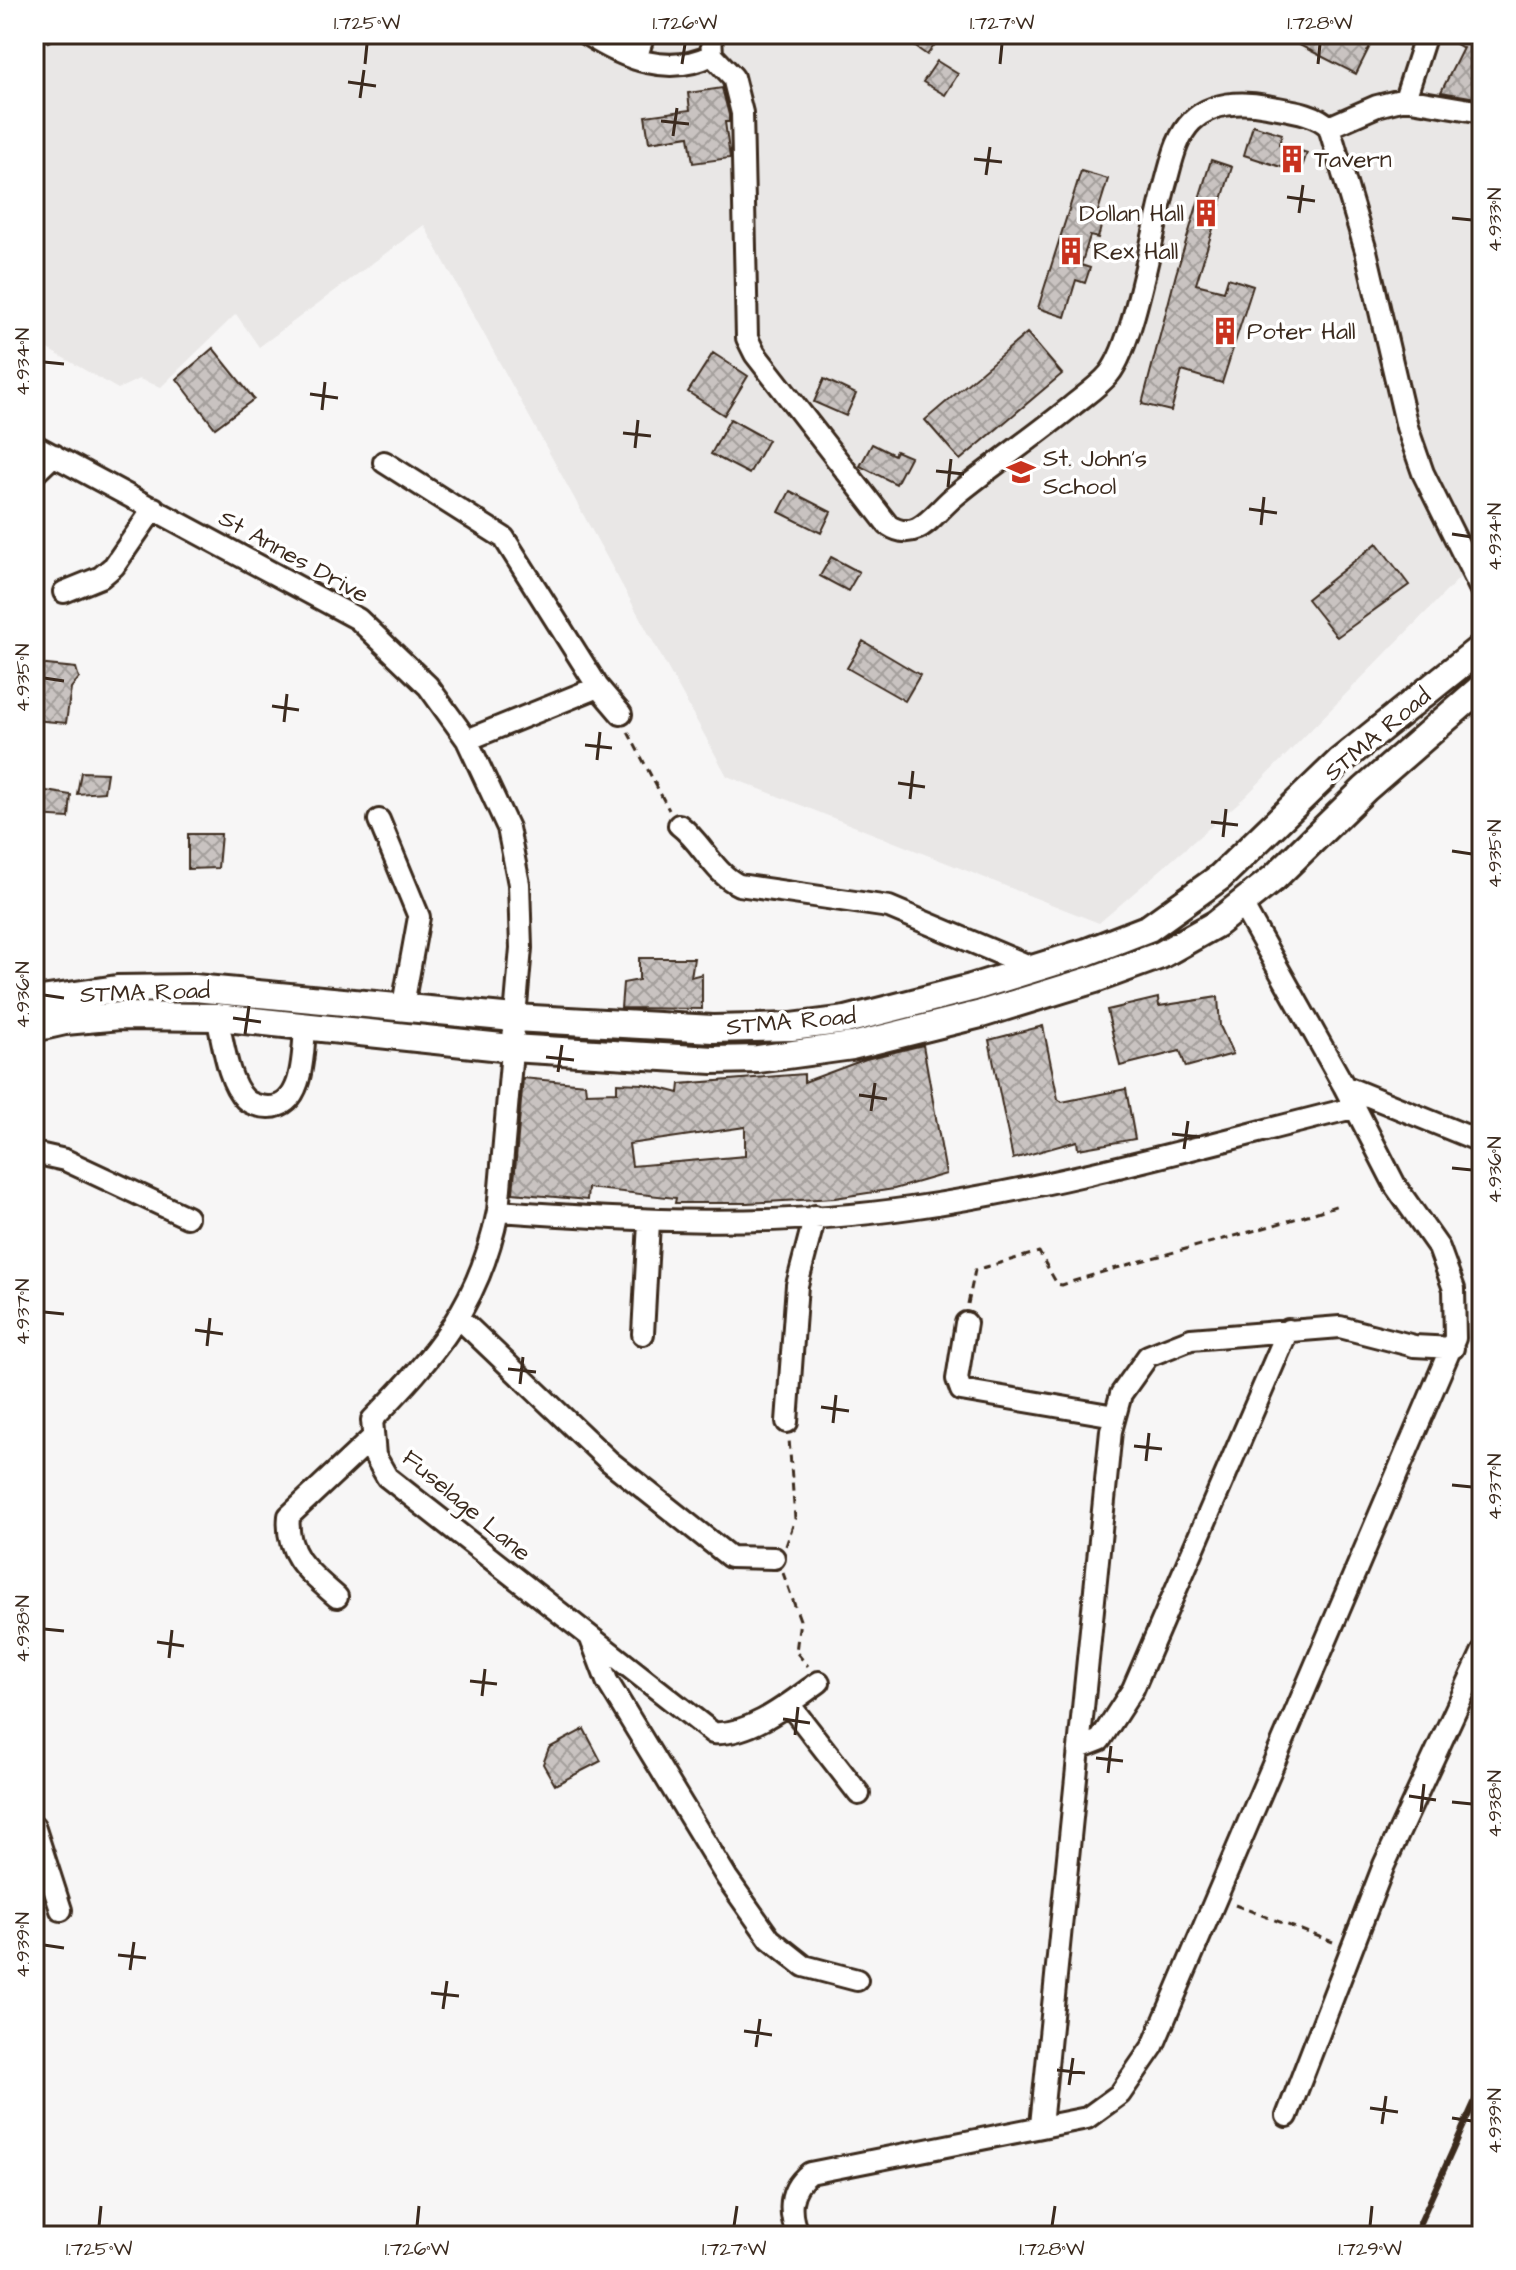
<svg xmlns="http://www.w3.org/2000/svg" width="1516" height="2270" viewBox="0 0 1516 2270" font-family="'Architects Daughter',sans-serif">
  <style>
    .built { fill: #e9e7e6 }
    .building { fill: url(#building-cross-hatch); stroke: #3b2a1e; stroke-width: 2; fill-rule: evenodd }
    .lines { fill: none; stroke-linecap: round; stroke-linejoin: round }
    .minor-casing { stroke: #3b2a1e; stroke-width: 26 }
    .major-casing { stroke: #3b2a1e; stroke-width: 32 }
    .path { stroke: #3b2a1e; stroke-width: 3; stroke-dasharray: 8 6; stroke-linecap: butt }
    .minor { stroke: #fff; stroke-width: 20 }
    .major { stroke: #fff; stroke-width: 26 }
    .rail { stroke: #3b2a1e; stroke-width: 6 }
    .ticks { fill: none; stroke: #3b2a1e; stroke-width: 3 }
    .labels { text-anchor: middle; stroke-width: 7; stroke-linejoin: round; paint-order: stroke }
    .poi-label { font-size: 24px; fill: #3b2a1e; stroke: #fff; text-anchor: start }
    .street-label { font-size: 24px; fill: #3b2a1e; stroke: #fff }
    .neatline { fill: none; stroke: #3b2a1e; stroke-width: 3 }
    .ticks-label { font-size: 20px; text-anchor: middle; fill: #3b2a1e }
  </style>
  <defs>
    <pattern id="building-cross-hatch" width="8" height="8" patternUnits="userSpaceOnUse" patternTransform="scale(2)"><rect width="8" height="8" fill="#c9c3c1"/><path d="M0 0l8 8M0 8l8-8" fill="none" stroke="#a49f9c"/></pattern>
  </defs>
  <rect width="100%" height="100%" fill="#f7f6f6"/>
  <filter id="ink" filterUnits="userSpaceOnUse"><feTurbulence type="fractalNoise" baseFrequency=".0125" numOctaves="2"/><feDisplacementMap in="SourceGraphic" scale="16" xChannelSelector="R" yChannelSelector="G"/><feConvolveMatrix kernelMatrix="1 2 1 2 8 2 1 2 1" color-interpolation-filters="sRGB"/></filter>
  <g filter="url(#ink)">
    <path class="built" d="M34,34H1482V555L1245,797L1099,923L727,776L424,225L259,347L236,314L161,387L139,379L118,389L34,341Z"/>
    <path class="building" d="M897,34H943L927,55Z
      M1278,34H1376L1356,74Z
      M1439,34H1482V86L1476,98L1441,92L1463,48Z
      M937,61L958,74L945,95L923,82Z
      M722,88L729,115V122H725L730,158L693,163L689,136L649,142L645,116L690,110L688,93Z
      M1253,125L1282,134L1279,144L1307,153L1300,173L1244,155Z
      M1211,160L1232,167L1196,284L1224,291L1228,278L1253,286L1222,383L1182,371L1171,411L1142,404L1176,274Z
      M1081,171L1108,179L1095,221L1102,223L1098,238L1090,236L1081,265L1090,268L1085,283L1076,280L1065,317L1038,308Z
      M1027,333L1062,374L960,460L925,420Z
      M213,348L254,399L215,428L177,379Z
      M713,353L748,376L724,415L688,392Z
      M824,379L856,394L846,416L814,402Z
      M730,419L768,440L749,474L711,454Z
      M872,444L894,455L896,451L910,457L896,484L860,466Z
      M790,491L831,512L821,533L779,512Z
      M1377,543L1409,585L1337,637L1307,599Z
      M831,557L859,572L848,591L820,576Z
      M863,641L920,675L905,701L847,668Z
      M37,664L76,668L79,678L71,688L66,723L34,720Z
      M81,772L107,773L104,792L77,794Z
      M34,789L71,795L69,818L34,816Z
      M188,834H221L218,868L188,869Z
      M639,958H694L691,977L702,974V1009L621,1008L623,983L639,980Z
      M1218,997L1220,1026L1233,1054L1186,1067L1180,1051L1120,1066L1107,1010L1158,998L1159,1006Z
      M1043,1026L1058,1099L1062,1102L1126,1089L1135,1139L1078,1149L1077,1141L1013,1159L989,1040Z
      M923,1045L946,1174L894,1189L835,1198L747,1203H675L676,1198L588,1188L587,1200L513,1193L523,1078L585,1084L586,1093L617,1092V1083L644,1084L679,1093L680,1084L804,1074V1082L866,1059ZM745,1127V1156L632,1166L629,1144Z
      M584,1729L601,1761L555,1785L543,1764L549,1748Z"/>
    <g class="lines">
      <defs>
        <path id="minor" d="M586,34C625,59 668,77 712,55
          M711,34L712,55L733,77L742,113L747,338L755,354L888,525C918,545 934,512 956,495C994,464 1034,437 1072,406C1084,396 1099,386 1109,374C1135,342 1153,227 1166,182C1172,161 1176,137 1192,121C1212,102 1242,101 1267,106C1286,110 1315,112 1329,127L1366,251L1407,427L1423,473L1482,592
          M636,59L644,34
          M1405,99L1426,34
          M1329,127L1377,106L1405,99L1482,112
          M34,445L358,619L428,686L467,740L508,828L519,884L521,948L498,1211C480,1304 436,1354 372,1420L375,1456L387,1477L713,1733C750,1736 790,1703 819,1682
          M384,462L504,538L598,687
          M34,474L54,455
          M64,592L101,577L114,566L154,508
          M467,740L598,687L621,714
          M379,820L419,917L403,1005
          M679,825C702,842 713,873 739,885L889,907L1034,968
          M217,1017C223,1040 227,1081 245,1099C250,1104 261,1107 268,1107C304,1108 303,1053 305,1026
          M1344,1086L1482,1142
          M34,1153L65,1160L187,1217
          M498,1211C634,1221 773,1228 910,1208C1059,1187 1207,1144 1353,1108
          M458,1317L609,1461L730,1557L774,1558
          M966,1323L957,1379L961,1390L1115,1416
          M643,1334L649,1222
          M787,1422L797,1285L815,1216
          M337,1597C310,1573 285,1556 289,1516L372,1438
          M591,1639L607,1681L727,1878L770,1939L804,1966L857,1980
          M789,1704L859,1794
          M1082,1747L1100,1740L1133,1689L1288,1330
          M34,1826L61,1910
          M1287,2116L1384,1865L1482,1653
          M1041,2125L1111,1431L1121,1394L1148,1356L1191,1339L1340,1327L1414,1346L1453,1348
          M798,2236C788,2212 788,2190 810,2173L1087,2118L1120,2094L1153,2046L1455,1338L1454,1289L1439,1248L1396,1187L1344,1086L1243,906"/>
        <path id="major" d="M34,1001L117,989L194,988L514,1018L713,1029L791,1027L846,1020L971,988L1087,952L1149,928L1220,877L1339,762L1482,647
          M34,1028L65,1021L120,1016L217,1017L511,1048L713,1060L758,1059L852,1046L981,1014L1095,979L1161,955L1216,924L1274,878L1365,789L1482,687"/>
      </defs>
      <use href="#minor" class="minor-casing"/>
      <use href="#major" class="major-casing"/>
      <path class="path" d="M34,48L64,34
        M628,732L669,810
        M968,1304L975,1270L1039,1252L1057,1284L1062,1285C1154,1254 1249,1236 1341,1204
        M786,1546L795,1519L789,1439
        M783,1573L800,1620L796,1652L808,1666
        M1235,1905L1333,1942"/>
      <use href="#minor" class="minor"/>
      <use href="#major" class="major"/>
      <path class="rail" d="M1414,2236L1482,2085"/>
    </g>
  </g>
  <path class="ticks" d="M365,64L367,44M682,64L685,44M1000,64L1002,44M1318,64L1320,44M348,82L376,86M360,98L364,70M661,121L689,124M673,136L677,108M974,159L1002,162M986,175L990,147M1287,197L1315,201M1299,213L1303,185M1452,218L1472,220M44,362L64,364M310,394L338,398M322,410L325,382M623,433L651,436M635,448L638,420M936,471L964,474M948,487L951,459M1249,509L1277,513M1261,525L1264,497M1452,534L1472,537M44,678L64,681M272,706L299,710M284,722L287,694M585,745L612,748M597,760L600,732M898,783L925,787M910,799L913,771M1211,822L1238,825M1223,837L1226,809M1452,851L1472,854M44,995L64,998M233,1018L261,1022M245,1034L249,1006M546,1057L574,1060M558,1072L562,1045M859,1095L887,1099M871,1111L875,1083M1172,1134L1200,1137M1184,1149L1188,1121M1452,1168L1472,1170M44,1312L64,1314M195,1330L223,1334M207,1346L210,1318M508,1369L536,1372M520,1384L523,1357M821,1407L849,1411M833,1423L836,1395M1134,1446L1162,1449M1146,1461L1149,1433M1452,1485L1472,1487M44,1629L64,1631M157,1642L184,1646M169,1658L172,1630M470,1681L497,1684M482,1696L485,1669M783,1719L810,1723M795,1735L798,1707M1096,1758L1123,1761M1108,1773L1111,1746M1409,1796L1436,1800M1452,1802L1472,1804M1421,1812L1424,1784M44,1945L64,1948M118,1955L146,1958M130,1970L134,1942M431,1993L459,1996M443,2009L447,1981M744,2031L772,2035M756,2047L760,2019M1057,2070L1085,2073M1069,2085L1073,2058M1370,2108L1398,2112M1452,2118L1472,2121M1382,2124L1386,2096M99,2226L101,2206M417,2226L419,2206M734,2226L737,2206M1052,2226L1055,2206M1370,2226L1372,2206"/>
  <defs>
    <symbol id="building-bare" viewBox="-9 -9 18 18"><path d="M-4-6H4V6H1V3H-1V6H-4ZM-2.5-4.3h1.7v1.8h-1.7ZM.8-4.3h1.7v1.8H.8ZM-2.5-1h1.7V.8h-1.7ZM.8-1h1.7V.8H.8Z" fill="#c8321e" stroke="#fff" stroke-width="2.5" paint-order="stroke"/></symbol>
    <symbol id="school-bare" viewBox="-9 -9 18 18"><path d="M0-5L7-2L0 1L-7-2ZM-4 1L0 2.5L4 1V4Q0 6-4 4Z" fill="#c8321e" stroke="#fff" stroke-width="2.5" paint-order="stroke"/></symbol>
  </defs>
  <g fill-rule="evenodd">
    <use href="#building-bare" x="1272" y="139" width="40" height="40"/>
    <use href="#building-bare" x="1186" y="193" width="40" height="40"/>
    <use href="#building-bare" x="1051" y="231" width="40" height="40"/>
    <use href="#building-bare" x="1205" y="311" width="40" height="40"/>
    <use href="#school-bare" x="1001" y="452" width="40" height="40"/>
  </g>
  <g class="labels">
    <g class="poi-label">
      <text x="1314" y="167">Tavern</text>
      <text x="1184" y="221" text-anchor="end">Dollan Hall</text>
      <text x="1093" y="259">Rex Hall</text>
      <text x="1247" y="339">Poter Hall</text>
      <text x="1043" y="466">St. John's<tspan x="1043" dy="28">School</tspan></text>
    </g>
    <g class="street-label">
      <text transform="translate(294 556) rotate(29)" y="8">St Annes Drive</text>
      <text transform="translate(1377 734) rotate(-40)" y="8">STMA Road</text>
      <text transform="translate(145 992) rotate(-2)" y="8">STMA Road</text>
      <text transform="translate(791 1021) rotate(-5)" y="8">STMA Road</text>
      <text transform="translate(467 1505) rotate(40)" y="8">Fuselage Lane</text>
    </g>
  </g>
  <rect width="1516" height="2270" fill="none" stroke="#fff" stroke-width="88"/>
  <rect x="44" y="44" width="1428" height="2182" class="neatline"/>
  <g class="ticks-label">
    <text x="367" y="29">1.725°W</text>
    <text x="685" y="29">1.726°W</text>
    <text x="1002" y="29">1.727°W</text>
    <text x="1320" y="29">1.728°W</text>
    <text transform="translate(1494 220) rotate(-90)" y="7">4.933°N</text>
    <text transform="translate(22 362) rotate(-90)" y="7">4.934°N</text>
    <text transform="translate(1494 537) rotate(-90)" y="7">4.934°N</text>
    <text transform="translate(22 678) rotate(-90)" y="7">4.935°N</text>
    <text transform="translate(1494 854) rotate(-90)" y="7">4.935°N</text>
    <text transform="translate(22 995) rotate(-90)" y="7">4.936°N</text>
    <text transform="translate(1494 1170) rotate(-90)" y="7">4.936°N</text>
    <text transform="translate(22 1312) rotate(-90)" y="7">4.937°N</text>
    <text transform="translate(1494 1487) rotate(-90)" y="7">4.937°N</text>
    <text transform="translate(22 1629) rotate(-90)" y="7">4.938°N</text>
    <text transform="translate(1494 1804) rotate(-90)" y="7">4.938°N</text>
    <text transform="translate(22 1945) rotate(-90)" y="7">4.939°N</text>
    <text transform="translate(1494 2121) rotate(-90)" y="7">4.939°N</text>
    <text x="99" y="2255">1.725°W</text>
    <text x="417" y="2255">1.726°W</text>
    <text x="734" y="2255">1.727°W</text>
    <text x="1052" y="2255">1.728°W</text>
    <text x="1370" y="2255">1.729°W</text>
  </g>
</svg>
